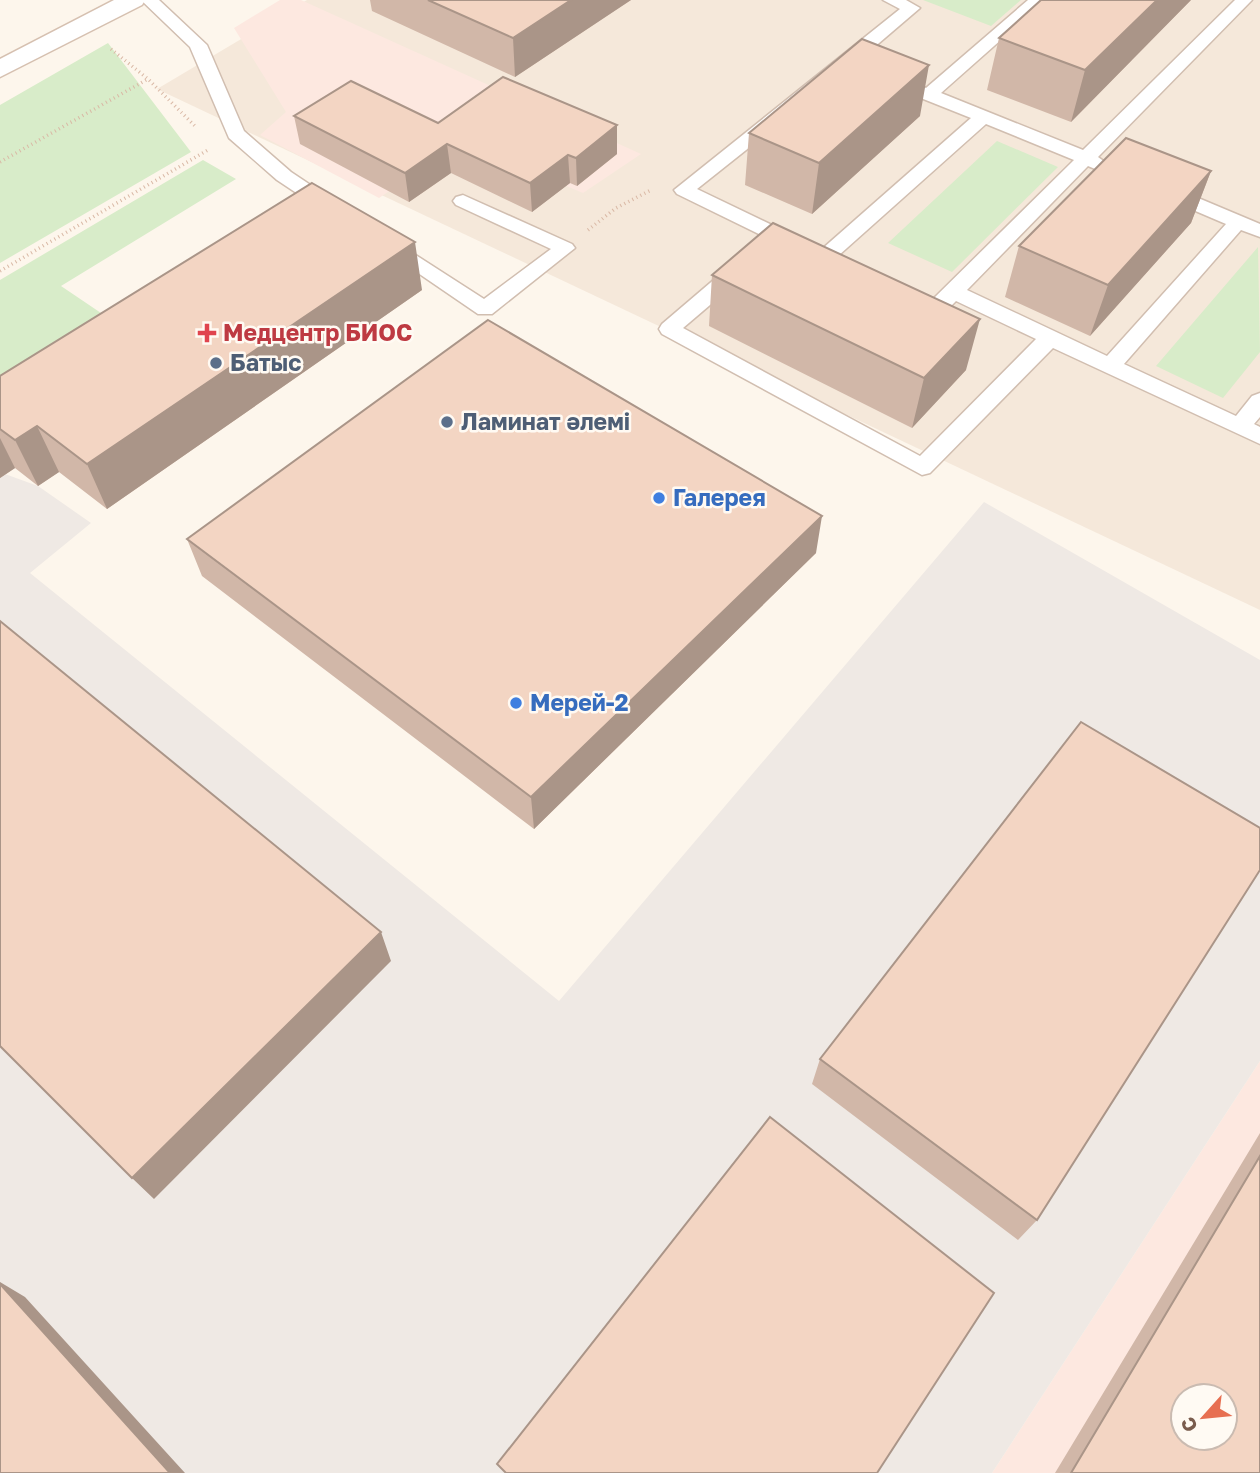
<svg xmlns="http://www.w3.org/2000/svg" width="1260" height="1473" viewBox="0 0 1260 1473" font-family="'Golos Text',sans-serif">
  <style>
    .residential { fill: #f5e8da }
    .commercial { fill: #fde8e0; fill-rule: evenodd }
    .industrial { fill: #efe9e4 }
    .green { fill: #d8ecc9 }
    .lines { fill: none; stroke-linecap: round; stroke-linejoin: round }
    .service-casing { stroke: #d1beb0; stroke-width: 3 }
    .secondary-casing { stroke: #d6c0b0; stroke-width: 3 }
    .path { stroke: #d9b8a5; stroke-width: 3.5; stroke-dasharray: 1 3.5; stroke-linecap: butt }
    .service { fill: #fff; fill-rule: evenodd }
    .secondary { fill: #fff; fill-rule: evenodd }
    .wall { fill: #d1b7a8 }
    .shaded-wall { fill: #aa9588 }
    .building { fill: #f3d5c3; stroke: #aa9588; stroke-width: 2; fill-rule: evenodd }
    .health-dot { fill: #e0444e; stroke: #fffaf3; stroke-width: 2.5 }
    .service-dot { fill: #5c6f8a; stroke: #fffaf3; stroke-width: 2.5 }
    .shop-dot { fill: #3f7fe0; stroke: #fffaf3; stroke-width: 2.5 }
    .labels { text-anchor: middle; stroke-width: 5; stroke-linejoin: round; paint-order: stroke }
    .health-label { font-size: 23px; font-weight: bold; fill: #be3a42; stroke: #fffaf3; text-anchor: start }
    .service-label { font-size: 23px; font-weight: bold; fill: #4e5e75; stroke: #fffaf3; text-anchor: start }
    .shop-label { font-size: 23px; font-weight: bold; fill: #366cbe; stroke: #fffaf3; text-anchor: start }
  </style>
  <rect width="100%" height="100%" fill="#fdf6ec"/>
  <path class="residential" d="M307,0H1260V610L157,89Z"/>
  <path class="commercial" d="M280,0H301L641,154L583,193L462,142L379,198L260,135L286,112L234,28Z
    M1260,1061V1473H992ZM1183,1396H1225V1438H1183Z"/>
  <path class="industrial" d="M5,474L38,486L91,523L30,573L559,1001L984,502L1260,660V1061L992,1473H0V478Z"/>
  <path class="green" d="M923,0H1021L991,26Z
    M108,43L191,152L0,263V105Z
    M997,141L1058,167L952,272L888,243Z
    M203,160L236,179L61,286L138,338L0,421V280Z
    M1258,247L1260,352L1223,398L1156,366Z"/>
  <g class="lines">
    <defs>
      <path id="service" d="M141,0H159L207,45L244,131L291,172L339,204L342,208L339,212H325L277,180L229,138L190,47Z
        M883,0H906L920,8L858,61L926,88L1028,0H1046L941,93L1083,150L1235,0H1252L1098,157L1109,165L1107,169L1100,171L1088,166L967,290L1107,356L1226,224L1158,195L1155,191L1158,187H1172L1260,224V237L1241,230L1124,364L1236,416L1252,396L1260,393V417L1254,424L1260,427V444L1053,348L930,473L922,475L662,334L659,329L662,324L730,266H744L747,271L744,276L683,328L920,456L1036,339L956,301L941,316H927L677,194L674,190L900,9ZM848,69L971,118L822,249L697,189ZM986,124L1074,160L931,301L838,256Z
        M463,195L572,244L575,248L492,314H478L380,247L383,243H397L484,299L551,249L456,205L453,201L456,197Z"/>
      <path id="secondary" d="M114,0H145L142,5L0,77V59Z"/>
    </defs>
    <use href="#service" class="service-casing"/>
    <use href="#secondary" class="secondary-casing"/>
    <path class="path" d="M111,49L148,79L197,128
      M0,162L148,79
      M588,230L616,208L651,190
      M0,271L208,150"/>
    <use href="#service" class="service"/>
    <use href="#secondary" class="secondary"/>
  </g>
  <path class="wall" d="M370,0H631L515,77L372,11Z
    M1191,0L1071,122L987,90L999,38Z
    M294,116L438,123L617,154L577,186L570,183L532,212L451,173L409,202L300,144Z
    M920,116L812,214L745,185L749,133Z
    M1211,171L1191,223L1090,336L1005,297L1019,246Z
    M712,275L966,370L912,428L709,326Z
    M422,290L107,509L59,472L38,486L15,468L0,478V376Z
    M187,539L816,553L534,829L202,576Z
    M820,1059L1037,1220L1018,1240L812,1084Z
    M1260,1133V1473H1055Z"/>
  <path class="shaded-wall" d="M571,0H631L515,77L513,38Z
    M1157,0H1191L1071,122L1085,70Z
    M929,65L920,116L812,214L819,163Z
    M617,125V154L577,186L576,158Z
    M447,144L451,173L409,202L405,173Z
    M568,155L570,183L532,212L530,183Z
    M1211,171L1191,223L1090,336L1108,285Z
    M415,242L422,290L107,509L87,464Z
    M980,319L966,370L912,428L924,378Z
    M37,426L59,472L38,486L15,440Z
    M0,438L15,468L0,478Z
    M822,516L816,553L534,829L531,797Z
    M381,932L391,961L154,1199L132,1178Z
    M0,1282L25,1297L185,1473H170L0,1284Z"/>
  <path class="building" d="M428,0H571L513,38Z
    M1041,0H1157L1085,70L999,38Z
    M862,39L929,65L819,163L749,133Z
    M503,77L617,125L576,158L568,155L530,183L447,144L405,173L294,116L351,81L438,123Z
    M1126,138L1211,171L1108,285L1019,246Z
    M312,183L415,242L87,464L37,426L15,440L0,429V376Z
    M773,223L980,319L924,378L712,275Z
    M488,320L822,516L531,797L187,539Z
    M0,621L381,932L132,1178L0,1046Z
    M1081,722L1260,828V870L1037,1220L820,1059Z
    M770,1117L994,1293L877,1473H506L497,1464Z
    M1260,1156V1473H1071ZM1183,1396H1225V1438H1183Z
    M0,1284L170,1473H0Z"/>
  <path class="health-dot" d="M203.5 322.5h7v7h7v7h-7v7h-7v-7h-7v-7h7z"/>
  <g class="service-dot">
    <circle cx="216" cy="363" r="7"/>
    <circle cx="447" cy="422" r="7"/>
  </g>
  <g class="shop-dot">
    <circle cx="659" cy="498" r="7"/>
    <circle cx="516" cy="703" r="7"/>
  </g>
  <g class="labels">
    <g class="health-label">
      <text x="223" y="341">Медцентр БИОС</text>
    </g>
    <g class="service-label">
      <text x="230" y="371">Батыс</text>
      <text x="461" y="430">Ламинат әлемі</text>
    </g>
    <g class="shop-label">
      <text x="673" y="506">Галерея</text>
      <text x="530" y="711">Мерей-2</text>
    </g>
  </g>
  <g transform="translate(1204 1417) rotate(243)"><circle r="33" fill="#fffaf3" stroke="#cabbb1" stroke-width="2"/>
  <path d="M0-5L12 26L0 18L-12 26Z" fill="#e76f51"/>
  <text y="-10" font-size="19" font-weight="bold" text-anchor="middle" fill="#7a5c4d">С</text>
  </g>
</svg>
